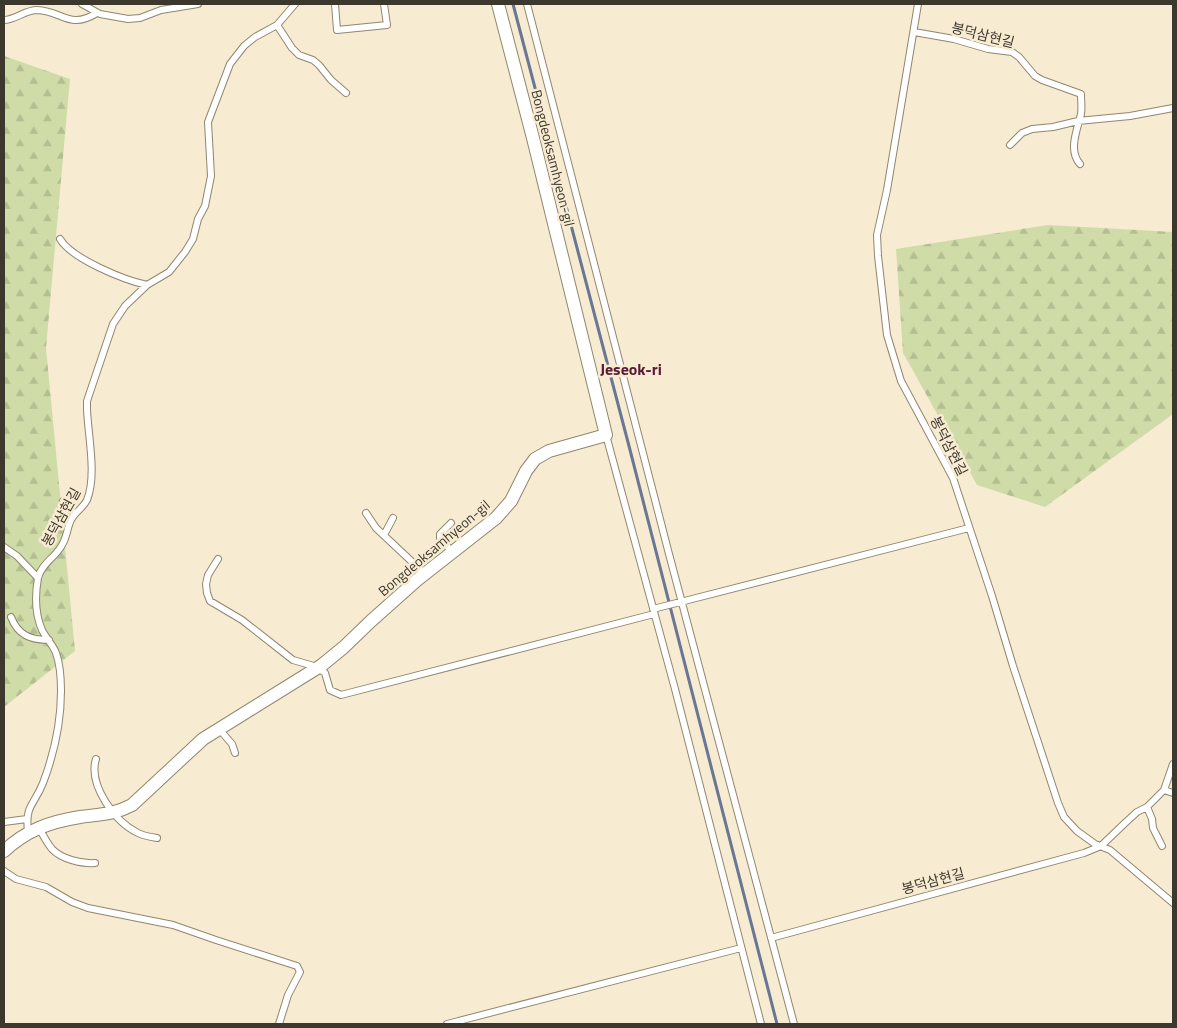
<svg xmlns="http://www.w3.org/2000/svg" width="1177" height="1028" viewBox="0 0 1177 1028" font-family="'Titillium Web','Noto Sans KR',sans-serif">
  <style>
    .forest { fill: url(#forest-firs) }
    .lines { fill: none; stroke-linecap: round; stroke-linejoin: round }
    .stream { stroke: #697794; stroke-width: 3 }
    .lane-casing { stroke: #91866f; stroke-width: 8 }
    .street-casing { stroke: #91866f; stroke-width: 14 }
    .lane { stroke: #fff; stroke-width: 6 }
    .street { stroke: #fff; stroke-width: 12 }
    .labels { text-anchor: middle; stroke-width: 5; stroke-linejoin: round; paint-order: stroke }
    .street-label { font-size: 14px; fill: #3d382e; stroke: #f7ebd1 }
    .quarter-label { font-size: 16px; font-weight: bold; fill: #5c1a37; stroke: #f7ebd1 }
  </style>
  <defs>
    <pattern id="forest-firs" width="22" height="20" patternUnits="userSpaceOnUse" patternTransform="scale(1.25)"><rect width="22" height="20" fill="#cfdca8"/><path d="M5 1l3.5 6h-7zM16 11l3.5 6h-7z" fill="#b3be91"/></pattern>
  </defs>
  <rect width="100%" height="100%" fill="#f7ebd1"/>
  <path class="forest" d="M4,56L70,79L46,348L75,651L4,707Z
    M1048,225L1173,232V414L1045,507L977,485L903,353L896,249Z"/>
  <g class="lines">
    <path class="stream" d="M513,4L629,446L777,1024"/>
    <defs>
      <path id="lane" d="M82,4L100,14L128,19L140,18L161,10L198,4
        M335,4L337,30L387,25L384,4
        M527,4L669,554L794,1024
        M918,4L887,190L877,235L878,256L887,335L901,381L953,478L992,596L1013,666L1058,803L1064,817L1077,831L1095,844L1110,850L1173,903
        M4,20C15,20 25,10 37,10C63,11 69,30 97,13
        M277,25L292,48L299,55L313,60L319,65L331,80L346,93
        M914,32L954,39L988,49L1012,52L1019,57L1035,76L1042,80L1081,94C1081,101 1082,108 1081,114C1077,130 1068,151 1080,164
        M1010,145L1022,133L1032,129L1053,127L1078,121L1130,116L1173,108
        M147,285L169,272L185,252L193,239L198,219L205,206L211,176L208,122L230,64L244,46L255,37L277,25L295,4
        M606,435L675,689L761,1024
        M63,501L74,514
        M366,513L376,528L425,574
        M451,523L440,534V538L452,552
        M384,535L393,518
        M4,547L17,556L38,578
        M218,559L208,575L206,584L207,593L210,601L242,620L293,660L317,667L325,673L330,690L341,695L654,614
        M653,609L969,528
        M11,617C18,635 30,640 49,640
        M219,729L232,744L235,753
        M96,759C88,785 115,822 138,833C144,836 151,837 157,838
        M1164,790L1173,793
        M1147,807L1152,819L1153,828L1162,846
        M4,822L27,819
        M39,828C43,835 47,843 52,849C61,859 82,864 95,863
        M28,832C25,804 34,806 43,783C54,754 61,721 61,691C61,679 60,664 56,653C53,645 46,638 42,630C35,614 35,595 38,578C41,564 56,557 62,545C67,537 67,528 71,520C75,512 83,508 87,500C97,475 88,436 87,409V401L113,324L125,306L147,285C124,280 72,259 60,239
        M4,871L16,879L46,887L72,902L88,908L173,925L216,940L297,966L300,972L288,995L279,1024
        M771,938L1084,853L1101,846L1125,823L1137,812L1147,807L1164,790L1173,764
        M447,1024L741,948"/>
      <path id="street" d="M4,851C27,830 49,822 80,817C100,814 113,815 132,805L203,739L322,665L344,647L371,621L417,580L496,518L511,501L526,471L535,459L549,451L606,435L533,138L498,4"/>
    </defs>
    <use href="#lane" class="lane-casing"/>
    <use href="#street" class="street-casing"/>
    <use href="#lane" class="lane"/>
    <use href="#street" class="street"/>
  </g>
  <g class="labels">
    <g class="street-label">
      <text transform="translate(983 35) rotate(14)" y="5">봉덕삼현길</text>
      <text transform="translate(553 158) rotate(76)" y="5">Bongdeoksamhyeon-gil</text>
      <text transform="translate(949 446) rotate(63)" y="5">봉덕삼현길</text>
      <text transform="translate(61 517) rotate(-61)" y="5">봉덕삼현길</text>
      <text transform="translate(434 548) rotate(-40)" y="5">Bongdeoksamhyeon-gil</text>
      <text transform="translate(933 881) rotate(-15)" y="5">봉덕삼현길</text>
    </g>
    <g class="quarter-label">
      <text x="631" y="375">Jeseok-ri</text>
    </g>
  </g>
  <rect width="1177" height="1028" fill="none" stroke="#3d382e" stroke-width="10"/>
</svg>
